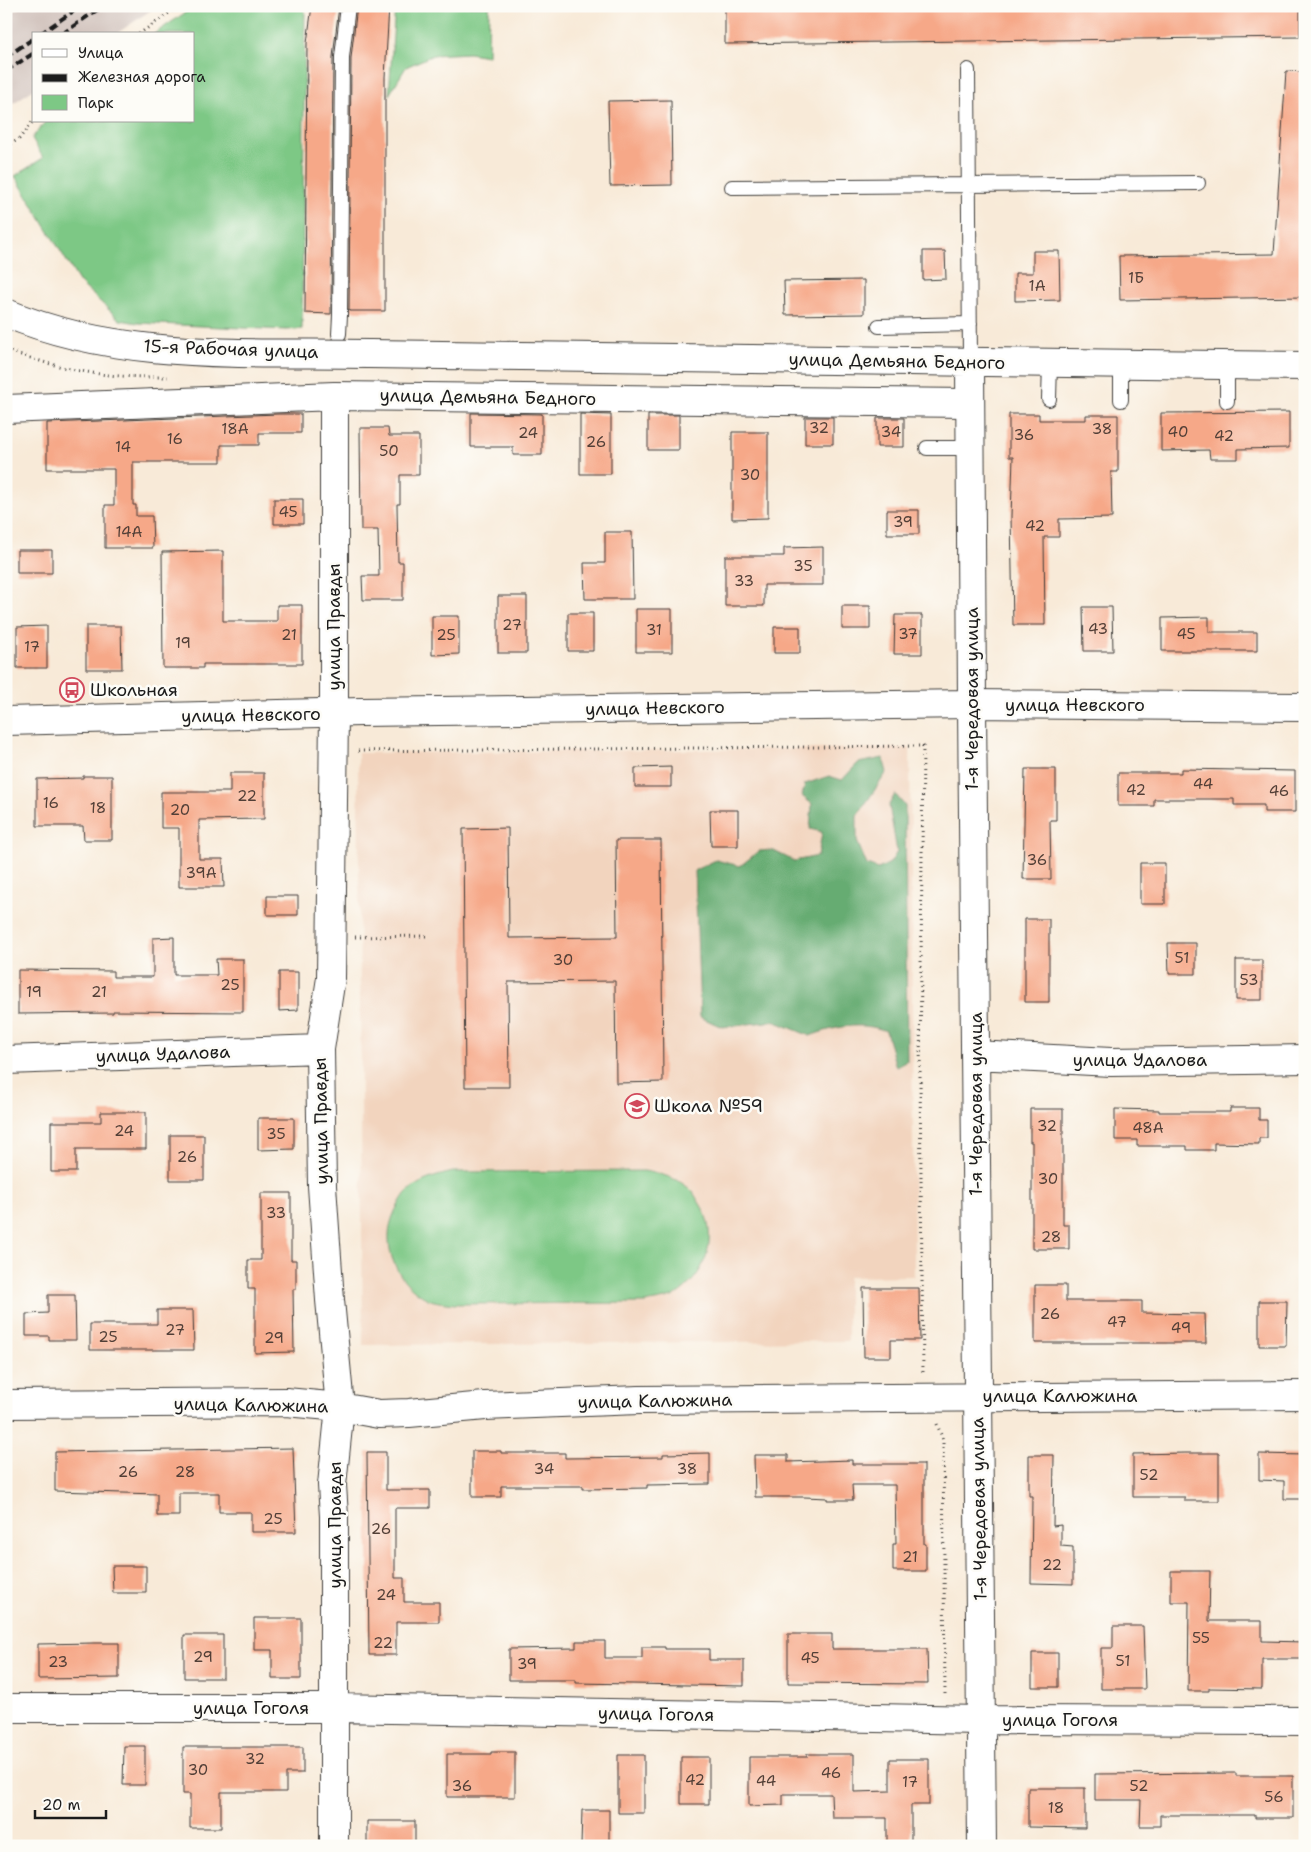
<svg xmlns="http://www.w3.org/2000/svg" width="1311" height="1852" viewBox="0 0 1311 1852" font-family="'Shantell Sans',sans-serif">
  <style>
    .built { fill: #f2d4be }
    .industrial { fill: #cfc0ba }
    .green { fill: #7dc885; stroke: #4c7250 }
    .forest { fill: #66ac72; stroke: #416447 }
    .building { fill: #f6a888 }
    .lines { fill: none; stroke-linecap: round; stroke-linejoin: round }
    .lane-casing { stroke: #3d3b38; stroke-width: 16 }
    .street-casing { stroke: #3d3b38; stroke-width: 30 }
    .secondary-casing { stroke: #3d3b38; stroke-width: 30 }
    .path { stroke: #3d3b38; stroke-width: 3; stroke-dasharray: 1 4; stroke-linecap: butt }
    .lane { stroke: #fff; stroke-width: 14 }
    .street { stroke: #fff; stroke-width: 28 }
    .secondary { stroke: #fff; stroke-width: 28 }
    .rail { stroke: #1c1c1c; stroke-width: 4; stroke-dasharray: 8 4; stroke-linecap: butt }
    .secondary-bridge-casing { stroke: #3d3b38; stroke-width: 30; stroke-linecap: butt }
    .path-bridge { stroke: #3d3b38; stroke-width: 3; stroke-dasharray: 1 4; stroke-linecap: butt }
    .secondary-bridge { stroke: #fff; stroke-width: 28 }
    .labels { text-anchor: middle; stroke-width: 5; stroke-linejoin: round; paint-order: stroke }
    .number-label { font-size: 15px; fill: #523f37 }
    .street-label { font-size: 18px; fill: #1c1c1c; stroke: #fdfcf7 }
    .poi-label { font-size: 18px; fill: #1c1c1c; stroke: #fdfcf7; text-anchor: start }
  </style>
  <rect width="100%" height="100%" fill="#fdfcf7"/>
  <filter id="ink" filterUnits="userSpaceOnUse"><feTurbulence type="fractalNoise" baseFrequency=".02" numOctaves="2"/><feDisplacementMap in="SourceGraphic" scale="10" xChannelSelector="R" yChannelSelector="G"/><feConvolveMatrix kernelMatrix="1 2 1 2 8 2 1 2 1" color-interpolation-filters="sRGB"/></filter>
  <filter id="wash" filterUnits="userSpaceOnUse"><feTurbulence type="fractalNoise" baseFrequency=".0096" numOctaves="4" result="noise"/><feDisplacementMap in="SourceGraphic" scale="20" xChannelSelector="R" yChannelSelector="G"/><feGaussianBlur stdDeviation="1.12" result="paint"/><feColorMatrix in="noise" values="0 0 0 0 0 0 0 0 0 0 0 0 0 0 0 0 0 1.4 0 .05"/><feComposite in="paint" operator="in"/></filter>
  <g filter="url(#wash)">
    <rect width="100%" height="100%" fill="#f8ead8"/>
    <path class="built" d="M910,748L914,1276L848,1277V1341L363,1345L358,753Z"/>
    <path class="industrial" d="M21,6H157L116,34H34V89L6,108V16Z"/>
    <path class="green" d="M195,6H305L302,329L286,330L221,327L138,323L120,320L80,283L15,176L43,158L32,138L46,121H194V34H154Z
      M395,6H491L489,8L488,56L469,53L433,55L406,67L389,95Z
      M644,1171C661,1174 676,1177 690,1189C694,1192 696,1198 699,1202C721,1235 706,1279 672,1297C664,1300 653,1301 645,1303L455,1304C446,1303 435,1302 428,1299C393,1282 377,1238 399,1204C401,1200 404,1195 407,1192C420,1180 436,1176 453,1172Z"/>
    <path class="forest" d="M883,758L887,772L857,816V841L867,865L878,869L890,863L897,852L889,805L895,794L905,806L907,1061L896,1067L886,1031C861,1021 834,1027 810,1036L774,1021L722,1027L700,1017L695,870L716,860L740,866L759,851L772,850L794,861L818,856L822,832L810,829L812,804L802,796L805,784L829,776L842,780L858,763Z"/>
    <g id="blocks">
      <path class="building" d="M312,6H339L333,57L331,314L305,313L307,43Z
        M357,6H389L385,77V311H349L351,58Z
        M725,6H1300V37L725,44Z
        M1286,71L1305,72V297L1120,300L1119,256L1274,254Z
        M671,100L672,185L610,186L608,101Z
        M923,251H945L946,279L923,280Z
        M1033,251H1059L1060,300L1015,301V273H1033Z
        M864,280V314L785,315L784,281Z
        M1289,412V448L1238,449V459H1210L1209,450L1161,451V413Z
        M471,413L542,414V455H513V447H471Z
        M278,414H301V433H259V445H221V462H133V505H136V516H152L153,548H105V505H114V469H47V423Z
        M580,414L611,415V474H580Z
        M1009,414H1039V420H1086V415H1118V472H1111L1112,518L1059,519V537H1044L1045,625H1013L1011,516L1013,457H1009Z
        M648,415H679V450H648Z
        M805,417H833V444H805Z
        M877,418H904V447H877Z
        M360,428H388L389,436H419V475H400V504H397L398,562H403V600H363L362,576H379L378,530H361Z
        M732,432H768V518L732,519Z
        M274,499H303V524H274Z
        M887,510H919V534H887Z
        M605,532H632L633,599H585L584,563H605Z
        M823,547V585H764V606H725V556H784V548Z
        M17,550H52V573H17Z
        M223,551V621H277V605H302V664H203V668H163L162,552Z
        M498,596H527V653H498Z
        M842,606H870V629H842Z
        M1083,607H1112L1113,651H1084Z
        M636,609H672V652H636Z
        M568,613H593V651H568Z
        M895,615H922V654H894Z
        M432,616H459V654L432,655Z
        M1209,617V632H1257V651H1162V618Z
        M47,626V668H17V627Z
        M86,626H121L122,669H86Z
        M774,627H800V653H774Z
        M671,767V787H635V768Z
        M1025,769H1056V820H1050L1051,879H1023Z
        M1181,769L1295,771V812H1264V805H1234V799H1154V806H1118V773H1181Z
        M230,773H264V819L199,820V859H223L224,887H179V828H161V792H230Z
        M83,776H112V840H84L83,826H37V779L83,778Z
        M710,810H738V846H711Z
        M508,828L509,938L617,937L616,840H661L663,1082L616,1083L615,981L508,982L509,1087H465L463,829Z
        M1140,863H1165V904H1140Z
        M267,896H298V915H267Z
        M1025,919H1049V1002H1025Z
        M174,937V975H217L216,959H243V1012L113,1011V1013L18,1014V970L113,971V977H153V938Z
        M1168,943H1196V974H1169Z
        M1236,960H1262V1000H1236Z
        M279,972H298V1010L279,1011Z
        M1230,1108H1259V1120H1267V1138H1259V1144L1214,1143V1150H1187V1146H1137V1140H1115V1109L1159,1110V1112H1230Z
        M1030,1109H1063V1225H1069V1249H1032V1142H1030Z
        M101,1112H146V1149H76V1172H51V1122H101Z
        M258,1118H294V1149L258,1150Z
        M170,1135H204V1180H170Z
        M261,1193H291V1260H296V1289H293L294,1352L255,1353V1289H248V1260H261Z
        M1035,1285H1066V1301H1142V1313L1205,1314L1206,1343H1035Z
        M863,1288H919L920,1340H891V1357H864Z
        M48,1295H75L76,1340H49V1336H26V1314L48,1313Z
        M1259,1301H1287L1286,1346H1259Z
        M157,1310H193L194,1350H90V1324H157Z
        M293,1448L296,1532H251V1512H219V1493H179V1516H157V1494L55,1491V1452Z
        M472,1451H501V1453H565V1458L663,1457V1454L710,1453V1484L647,1485V1488L583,1489V1486H501V1497H472Z
        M367,1452H386V1490H430V1508H395V1578H404V1602H439V1622H396V1655H369Z
        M1185,1453H1219V1501H1185V1497H1133V1454Z
        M1259,1454L1305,1455V1499H1284V1481L1259,1480Z
        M754,1455H788V1462L852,1460V1464H924V1544H926V1571H893V1544H896L895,1485H852L853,1500H827V1498L805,1497H755Z
        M1029,1455H1054L1053,1526L1061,1525V1546L1073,1547V1584L1031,1583L1032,1496H1029Z
        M112,1566H146V1593H113Z
        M1171,1571H1210L1209,1621H1262V1641L1305,1642V1659H1262V1689L1209,1688V1691H1188L1189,1602H1171Z
        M254,1618H301V1679H272V1650H254Z
        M1113,1626H1143L1145,1689H1101V1648H1113Z
        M788,1634H832V1649H927L928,1684L788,1683Z
        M184,1635H223V1678H184Z
        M576,1641H605V1658H642V1647H665V1649H709V1660H744V1686L576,1683V1680H509V1649L576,1648Z
        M94,1643H119V1678L38,1679V1644Z
        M1032,1653H1058V1687H1032Z
        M124,1746H145V1785H123Z
        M183,1747H303V1773H286V1792H221V1828H190V1794H183Z
        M491,1752H515V1797H447V1754H491Z
        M807,1754H854V1792L890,1791V1759H929V1805H911V1846H887V1818H832L831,1794H783V1805L749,1806V1757H807Z
        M618,1755H644V1813H618Z
        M681,1757H709V1804H681Z
        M1236,1773V1776H1293V1818H1255V1815H1160V1826H1140L1141,1800H1095V1774Z
        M1028,1788H1085V1828L1028,1827Z
        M582,1810H609V1846H581Z
        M367,1821H415V1846H367Z"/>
    </g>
  </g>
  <g filter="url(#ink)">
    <use href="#blocks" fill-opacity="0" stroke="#3d3b38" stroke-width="1"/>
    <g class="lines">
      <defs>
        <path id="lane" d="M968,70L970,362
          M732,187L1198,183
          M879,326L970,324
          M339,334L340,315L342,57L348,6
          M1049,399L1050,363
          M1121,400V364
          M1227,401V365
          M927,448H970"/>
        <path id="street" d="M6,409L334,396L970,403
          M975,1055L1111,1062L1305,1059
          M6,1060L320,1049
          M6,1404L286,1402L340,1407L379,1414L409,1413L485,1406L639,1400L1305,1395
          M6,1708H335L981,1720L1305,1721
          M334,1846V1516L332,1485L340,1407L330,1300L322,1186L320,1049L331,978L334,713V396
          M982,1846L972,704L1305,707"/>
        <path id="secondary" d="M369,354L1305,366
          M6,721L361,712L972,704L970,362"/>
      </defs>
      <use href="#lane" class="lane-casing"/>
      <use href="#street" class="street-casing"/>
      <use href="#secondary" class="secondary-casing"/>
      <path class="path" d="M139,34L179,6
        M6,147L19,139L34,120
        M358,751L923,746L920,1077L923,1372
        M355,937L427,936
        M937,1424L943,1440L945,1694"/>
      <use href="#lane" class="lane"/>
      <use href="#street" class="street"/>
      <use href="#secondary" class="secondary"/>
      <path class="rail" d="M40,34L81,6
        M62,34L103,6
        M6,57L34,38
        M6,71L34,53"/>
      <defs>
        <path id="secondary-bridge" d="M6,313C120,361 248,352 369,354"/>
      </defs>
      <use href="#secondary-bridge" class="secondary-bridge-casing"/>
      <path class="path-bridge" d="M6,350C33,359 60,368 87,372C114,377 141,377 168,377"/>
      <use href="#secondary-bridge" class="secondary-bridge"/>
    </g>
  </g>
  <defs>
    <symbol id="bus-ring" viewBox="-11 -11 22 22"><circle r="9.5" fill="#fdfcf7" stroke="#d1495b" stroke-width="1.5"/><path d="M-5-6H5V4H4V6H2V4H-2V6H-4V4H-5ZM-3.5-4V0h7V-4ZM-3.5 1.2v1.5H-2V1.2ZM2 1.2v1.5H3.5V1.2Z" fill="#d1495b"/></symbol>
    <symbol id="school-ring" viewBox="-11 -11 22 22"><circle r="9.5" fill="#fdfcf7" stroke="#d1495b" stroke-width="1.5"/><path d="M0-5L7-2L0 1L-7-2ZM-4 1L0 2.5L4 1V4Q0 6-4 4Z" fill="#d1495b"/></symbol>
  </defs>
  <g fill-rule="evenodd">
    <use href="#bus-ring" x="58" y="676" width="28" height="28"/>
    <use href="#school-ring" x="623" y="1092" width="28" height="28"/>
  </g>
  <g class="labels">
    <g class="number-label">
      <text x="1136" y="283">1Б</text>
      <text x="1037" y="291">1А</text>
      <text x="819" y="433">32</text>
      <text x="235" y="434">18А</text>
      <text x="1102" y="434">38</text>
      <text x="891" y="437">34</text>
      <text x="1178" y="437">40</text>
      <text x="528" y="438">24</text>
      <text x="1024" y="440">36</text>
      <text x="1224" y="441">42</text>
      <text x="175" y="444">16</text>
      <text x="596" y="447">26</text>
      <text x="123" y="452">14</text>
      <text x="389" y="456">50</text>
      <text x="750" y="480">30</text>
      <text x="288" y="517">45</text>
      <text x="903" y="527">39</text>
      <text x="1035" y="531">42</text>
      <text x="129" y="537">14А</text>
      <text x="803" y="571">35</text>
      <text x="744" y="586">33</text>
      <text x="512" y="630">27</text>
      <text x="1098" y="634">43</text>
      <text x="654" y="635">31</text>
      <text x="908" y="639">37</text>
      <text x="1186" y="639">45</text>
      <text x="289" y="640">21</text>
      <text x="446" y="640">25</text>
      <text x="183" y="648">19</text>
      <text x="32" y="652">17</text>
      <text x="1203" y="789">44</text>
      <text x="1136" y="795">42</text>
      <text x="1279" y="796">46</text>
      <text x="247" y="801">22</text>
      <text x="51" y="808">16</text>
      <text x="98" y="813">18</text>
      <text x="180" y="815">20</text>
      <text x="1037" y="865">36</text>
      <text x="201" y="878">39А</text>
      <text x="1182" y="963">51</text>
      <text x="563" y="965">30</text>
      <text x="1249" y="985">53</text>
      <text x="230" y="990">25</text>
      <text x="34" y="997">19</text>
      <text x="99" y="997">21</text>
      <text x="1047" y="1131">32</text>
      <text x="1148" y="1133">48А</text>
      <text x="124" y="1136">24</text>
      <text x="276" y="1139">35</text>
      <text x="187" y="1162">26</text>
      <text x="1048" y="1184">30</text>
      <text x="276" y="1218">33</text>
      <text x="1051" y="1242">28</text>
      <text x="1050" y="1319">26</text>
      <text x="1117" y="1327">47</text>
      <text x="1181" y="1333">49</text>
      <text x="175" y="1335">27</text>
      <text x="108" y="1342">25</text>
      <text x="274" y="1343">29</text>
      <text x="544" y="1474">34</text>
      <text x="687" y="1474">38</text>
      <text x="128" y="1477">26</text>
      <text x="185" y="1477">28</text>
      <text x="1149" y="1480">52</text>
      <text x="273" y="1524">25</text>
      <text x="381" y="1534">26</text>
      <text x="910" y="1562">21</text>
      <text x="1052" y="1570">22</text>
      <text x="386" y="1600">24</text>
      <text x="1201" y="1643">55</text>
      <text x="383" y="1648">22</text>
      <text x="203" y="1662">29</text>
      <text x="810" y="1663">45</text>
      <text x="1123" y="1666">51</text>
      <text x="58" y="1667">23</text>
      <text x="527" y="1669">39</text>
      <text x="255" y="1764">32</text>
      <text x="198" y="1775">30</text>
      <text x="831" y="1778">46</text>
      <text x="695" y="1785">42</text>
      <text x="766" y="1786">44</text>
      <text x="910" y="1787">17</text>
      <text x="462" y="1791">36</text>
      <text x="1139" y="1791">52</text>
      <text x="1274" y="1802">56</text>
      <text x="1056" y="1813">18</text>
    </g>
    <g class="street-label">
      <text transform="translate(231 349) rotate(2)" y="6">15-я Рабочая улица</text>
      <text transform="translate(897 361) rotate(1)" y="6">улица Демьяна Бедного</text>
      <text transform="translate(488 397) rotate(1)" y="6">улица Демьяна Бедного</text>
      <text transform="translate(334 627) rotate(-90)" y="6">улица Правды</text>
      <text transform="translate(972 699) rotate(-90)" y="6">1-я Чередовая улица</text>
      <text x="1075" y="711">улица Невского</text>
      <text transform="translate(655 708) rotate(-1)" y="6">улица Невского</text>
      <text transform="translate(251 715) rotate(-1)" y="6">улица Невского</text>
      <text transform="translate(163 1054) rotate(-2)" y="6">улица Удалова</text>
      <text x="1140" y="1066">улица Удалова</text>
      <text transform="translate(976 1104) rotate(-90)" y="6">1-я Чередовая улица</text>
      <text transform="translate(321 1121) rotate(-91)" y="6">улица Правды</text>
      <text x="1060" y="1402">улица Калюжина</text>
      <text transform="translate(655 1401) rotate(-1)" y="6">улица Калюжина</text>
      <text transform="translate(251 1405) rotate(1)" y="6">улица Калюжина</text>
      <text transform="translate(979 1509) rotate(-91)" y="6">1-я Чередовая улица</text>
      <text transform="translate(335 1525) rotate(-90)" y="6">улица Правды</text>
      <text x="251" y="1714">улица Гоголя</text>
      <text transform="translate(656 1714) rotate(1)" y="6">улица Гоголя</text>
      <text x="1060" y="1726">улица Гоголя</text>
    </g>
    <g class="poi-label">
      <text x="90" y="696">Школьная</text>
      <text x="654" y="1112">Школа №59</text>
    </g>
  </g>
  <rect width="1311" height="1852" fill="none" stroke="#fdfcf7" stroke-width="25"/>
  <rect x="32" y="32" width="162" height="90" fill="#fdfcf7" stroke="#a3a29f"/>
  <rect x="42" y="49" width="25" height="8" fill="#ffffff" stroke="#a3a29f"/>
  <text x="78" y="58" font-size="15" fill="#1c1c1c">Улица</text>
  <rect x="42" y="74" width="25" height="8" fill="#1c1c1c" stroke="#a3a29f"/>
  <text x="78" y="82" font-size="15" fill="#1c1c1c">Железная дорога</text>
  <rect x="42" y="95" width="25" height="15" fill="#7dc885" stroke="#a3a29f"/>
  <text x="78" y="108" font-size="15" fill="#1c1c1c">Парк</text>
  <path d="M35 1810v8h71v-8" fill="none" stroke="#1c1c1c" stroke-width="2.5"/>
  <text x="42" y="1810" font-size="15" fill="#1c1c1c" stroke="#fdfcf7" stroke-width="4" paint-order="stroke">20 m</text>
</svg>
